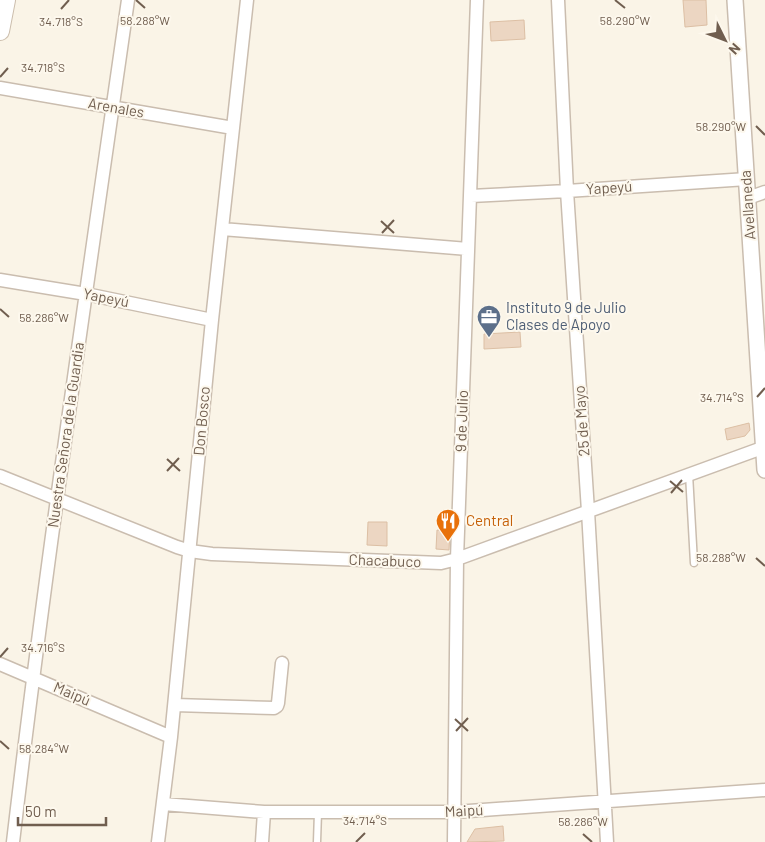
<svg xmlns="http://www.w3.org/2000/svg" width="765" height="842" viewBox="0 0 765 842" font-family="Barlow,sans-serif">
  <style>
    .building { fill: #ecd6c2; stroke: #dcbfa4 }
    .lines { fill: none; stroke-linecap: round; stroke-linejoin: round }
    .service-casing { stroke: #cabdaf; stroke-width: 9 }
    .minor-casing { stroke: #cabdaf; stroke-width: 15 }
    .tertiary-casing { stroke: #cabdaf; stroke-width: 18 }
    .secondary-casing { stroke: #ccbead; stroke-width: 20 }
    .service { stroke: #fff; stroke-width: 6 }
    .minor { stroke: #fff; stroke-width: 12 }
    .tertiary { stroke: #fff; stroke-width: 15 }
    .secondary { stroke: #fff; stroke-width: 18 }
    .ticks { fill: none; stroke: #705e4f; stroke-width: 2 }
    .labels { text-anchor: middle; stroke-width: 4; stroke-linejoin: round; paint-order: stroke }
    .street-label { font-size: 15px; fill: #705e4f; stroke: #fdf8ed }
    .service-label { font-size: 15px; fill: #4e5e75; stroke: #fdf8ed; text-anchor: start }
    .food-label { font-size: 15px; fill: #c56008; stroke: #fdf8ed; text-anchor: start }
    .ticks-label { font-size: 12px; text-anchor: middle; fill: #705e4f; stroke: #fdf8ed; stroke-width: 4; stroke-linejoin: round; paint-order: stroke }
  </style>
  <rect width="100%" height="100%" fill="#faf4e7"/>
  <path class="building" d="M683,0H706L707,25L685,27Z
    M524,20L525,39L491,41L490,22Z
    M520,332L521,347L484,349V334Z
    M749,423L750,430L745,436L727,440L725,429Z
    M368,522H387V546L367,545Z
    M437,530L450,531L449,550L436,549Z
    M503,826L504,841L467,842L475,829Z"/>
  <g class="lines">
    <defs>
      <path id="service" d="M689,474L694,563
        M317,842L318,812"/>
      <path id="minor" d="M558,0L567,191L588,511L607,842
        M0,88L233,128
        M471,196L567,191L747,179
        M748,198L765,192
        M222,229L468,249
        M0,280L86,294L212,320
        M0,476L177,547L190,551L212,554L441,563L457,559L765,447
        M0,664L171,737
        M175,705L274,708L277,706L278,703L282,663
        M163,804L264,812H455L765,790
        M13,842C46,561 88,280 128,0
        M158,842L171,737L212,320L247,0
        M262,842L264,812
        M454,842L457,559L477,0"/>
      <path id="tertiary" d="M735,0L765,470"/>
      <path id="secondary" d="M0,31L6,0"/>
    </defs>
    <use href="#service" class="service-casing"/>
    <use href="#minor" class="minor-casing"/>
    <use href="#tertiary" class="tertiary-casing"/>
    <use href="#secondary" class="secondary-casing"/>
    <use href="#service" class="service"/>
    <use href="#minor" class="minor"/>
    <use href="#tertiary" class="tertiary"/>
    <use href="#secondary" class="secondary"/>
  </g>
  <path class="ticks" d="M136,0L145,8M615,0L625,8M61,9L69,0M0,77L8,68M756,126L765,135M381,221L394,233M382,233L394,220M0,309L9,317M757,397L765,388M167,459L180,471M167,471L179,458M670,481L683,492M671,493L682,480M756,558L765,566M0,657L8,648M455,719L468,731M456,731L468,718M0,741L9,749M583,834L592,842M356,842L365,833"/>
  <defs>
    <symbol id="office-pin" viewBox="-11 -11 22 30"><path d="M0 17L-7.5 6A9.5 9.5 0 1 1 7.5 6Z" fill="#5c6f8a" stroke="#fdf8ed"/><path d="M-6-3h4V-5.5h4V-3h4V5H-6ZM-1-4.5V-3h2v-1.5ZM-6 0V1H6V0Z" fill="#fff"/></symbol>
    <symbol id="restaurant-pin" viewBox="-11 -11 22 30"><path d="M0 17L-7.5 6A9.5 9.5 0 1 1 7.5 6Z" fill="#e8710a" stroke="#fdf8ed"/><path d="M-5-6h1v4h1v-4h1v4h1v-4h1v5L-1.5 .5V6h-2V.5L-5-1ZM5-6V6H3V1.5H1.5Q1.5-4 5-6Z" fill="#fff"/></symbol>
  </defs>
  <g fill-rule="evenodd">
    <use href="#office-pin" x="475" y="303" width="28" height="38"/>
    <use href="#restaurant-pin" x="434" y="507" width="28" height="38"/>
  </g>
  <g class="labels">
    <g class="street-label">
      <text transform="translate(116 108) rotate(10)" y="5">Arenales</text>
      <text transform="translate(609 188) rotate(-4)" y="5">Yapeyú</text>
      <text transform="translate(748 205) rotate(-94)" y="5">Avellaneda</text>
      <text transform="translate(106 298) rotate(11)" y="5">Yapeyú</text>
      <text transform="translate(202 421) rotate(-85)" y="5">Don Bosco</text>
      <text transform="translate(462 421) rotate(-88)" y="5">9 de Julio</text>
      <text transform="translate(582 421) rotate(-94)" y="5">25 de Mayo</text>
      <text transform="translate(66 435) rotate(-82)" y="5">Nuestra Señora de la Guardia</text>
      <text transform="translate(385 561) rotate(2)" y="5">Chacabuco</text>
      <text transform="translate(72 694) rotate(23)" y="5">Maipú</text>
      <text transform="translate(464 811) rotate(-3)" y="5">Maipú</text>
    </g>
    <g class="service-label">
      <text x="506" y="313">Instituto 9 de Julio<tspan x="506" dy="17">Clases de Apoyo</tspan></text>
    </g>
    <g class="food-label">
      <text x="466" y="526">Central</text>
    </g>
  </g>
  <g class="ticks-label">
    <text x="145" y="25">58.288°W</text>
    <text x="625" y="25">58.290°W</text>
    <text x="61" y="26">34.718°S</text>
    <text x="43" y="72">34.718°S</text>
    <text x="721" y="131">58.290°W</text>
    <text x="44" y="322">58.286°W</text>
    <text x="722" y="402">34.714°S</text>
    <text x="721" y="562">58.288°W</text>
    <text x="43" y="652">34.716°S</text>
    <text x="44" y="753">58.284°W</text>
    <text x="365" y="825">34.714°S</text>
    <text x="583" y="826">58.286°W</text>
  </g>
  <g transform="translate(725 40) rotate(132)" stroke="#fdf8ed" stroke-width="4" paint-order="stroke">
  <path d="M0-4L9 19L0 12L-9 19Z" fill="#705e4f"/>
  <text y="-8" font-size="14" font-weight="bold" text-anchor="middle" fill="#705e4f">N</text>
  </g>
  <path d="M18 817v8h88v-8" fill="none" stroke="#705e4f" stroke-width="2.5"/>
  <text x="25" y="817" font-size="15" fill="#705e4f" stroke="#fdf8ed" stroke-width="4" paint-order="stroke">50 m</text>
</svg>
